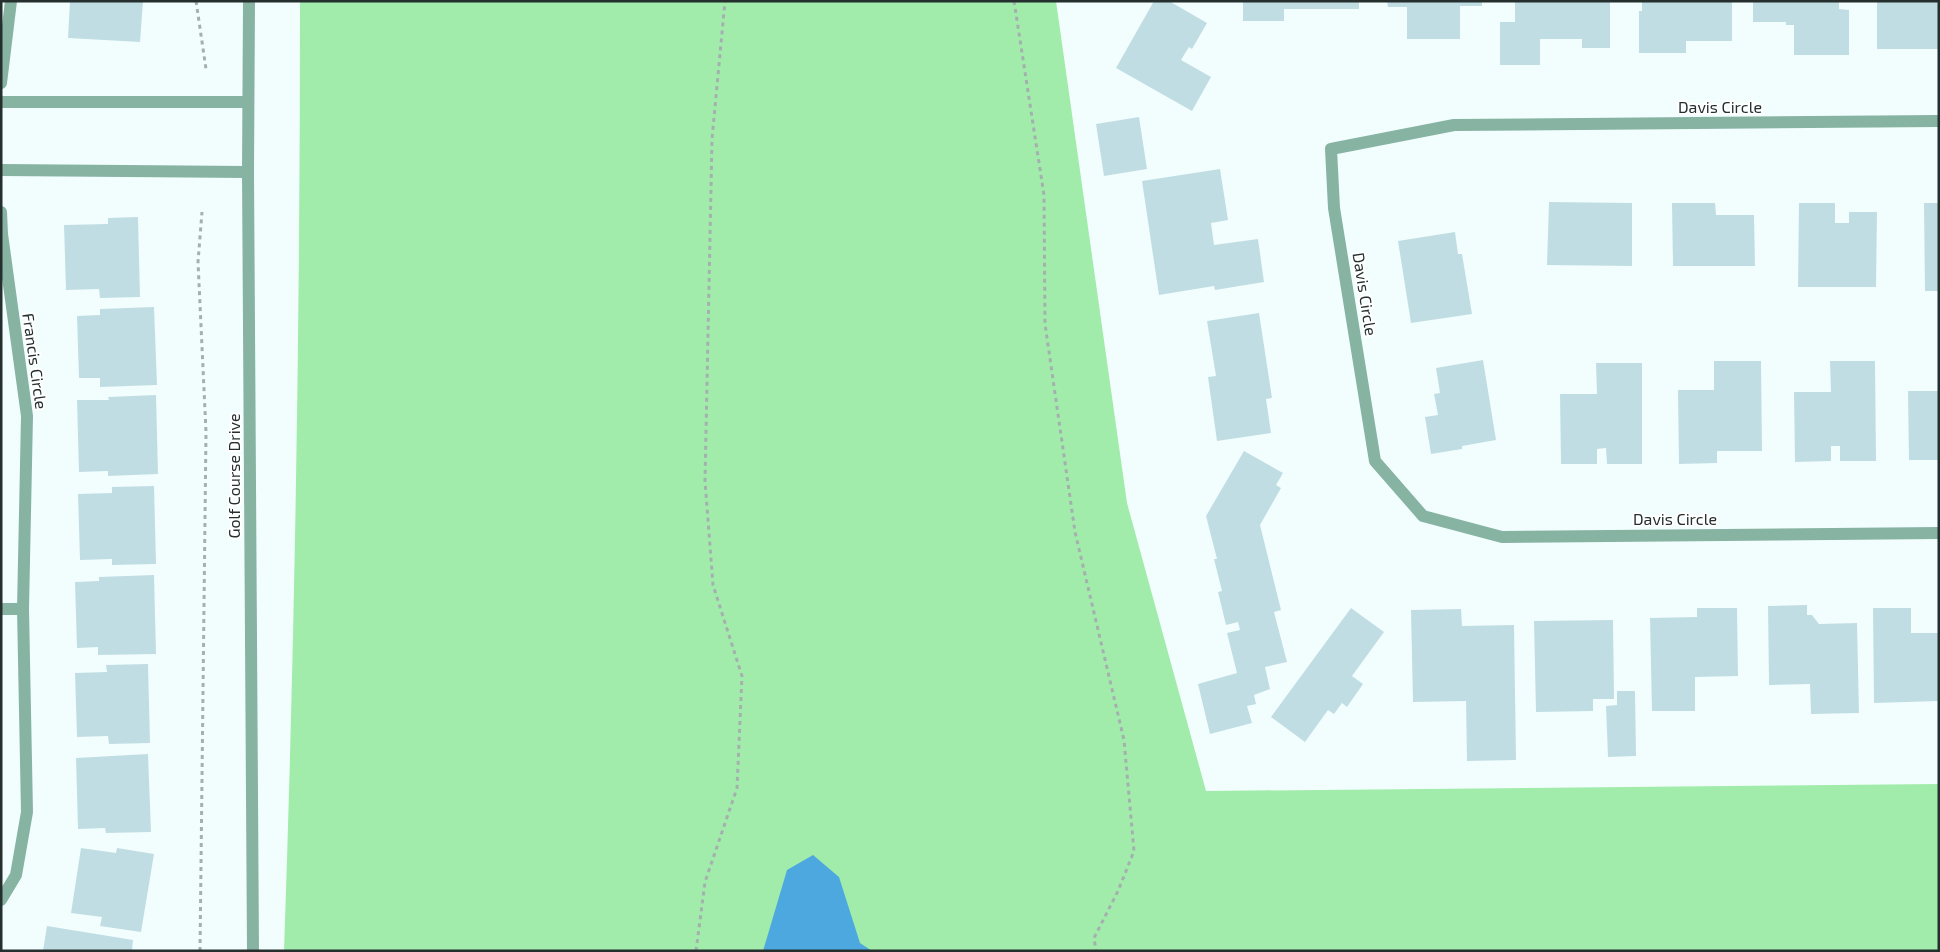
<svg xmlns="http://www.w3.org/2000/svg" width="1940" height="952" viewBox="0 0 1940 952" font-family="'Exo 2',sans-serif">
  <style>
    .green { fill: #a2ecab }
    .water { fill: #4ca8de }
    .building { fill: #c1dde4 }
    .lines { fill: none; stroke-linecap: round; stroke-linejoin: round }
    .path { stroke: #a4b0af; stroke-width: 3; stroke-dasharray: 4 4; stroke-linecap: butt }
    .minor { stroke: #87b3a3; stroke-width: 12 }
    .tertiary { stroke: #87b3a3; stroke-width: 12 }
    .labels { text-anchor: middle; stroke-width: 4; stroke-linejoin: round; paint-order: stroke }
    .street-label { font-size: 16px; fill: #242f2e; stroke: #fff }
  </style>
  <rect width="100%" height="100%" fill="#f2fefd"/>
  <path class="green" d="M300,1H1056L1127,503L1206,791L1939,784V951H284C295,634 300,318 300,1Z"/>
  <path class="water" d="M813,855L839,877L860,943L872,951H763L787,870Z"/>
  <path class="building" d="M70,1H143L140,42L68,38Z
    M1154,1H1169L1207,23L1192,49L1189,47L1181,60L1211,77L1192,111L1116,68Z
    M1243,1H1359V9H1284V21H1243Z
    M1387,1H1482V6H1460V39H1407V7H1388Z
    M1515,1H1610V48H1582V39H1540V65H1500V22H1515Z
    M1642,1H1732V41H1686V53H1639V11H1642Z
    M1753,1H1839V9L1849,10V55H1794V25H1786V22H1753Z
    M1877,1H1939V49H1877Z
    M1139,117L1147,169L1104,176L1096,124Z
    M1220,169L1228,220L1211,223L1214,245L1258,239L1264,282L1215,290L1214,286L1159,295L1142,181Z
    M1549,202L1632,203V266L1547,265Z
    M1672,203H1715L1716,215H1754L1755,266H1673Z
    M1799,203H1835V223H1849V212H1877L1876,287H1798Z
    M1924,203H1939V291H1925Z
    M138,217L140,297L100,298L99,289L66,290L64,225L108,224V218Z
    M1455,232L1458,254H1462L1472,314L1411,323L1398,241Z
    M154,307L157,385L100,387V378H79L77,316L100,315V309Z
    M1259,313L1272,398L1266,399L1271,433L1217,441L1208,377L1216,376L1207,321Z
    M1483,360L1496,440L1462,446V449L1431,454L1425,417L1438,415L1434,394L1440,393L1436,368Z
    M1714,361H1761L1762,451H1717V463L1679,464L1678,390H1714Z
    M1830,361H1875L1876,461H1840V446H1831V461L1795,462L1794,392H1831Z
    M1596,363H1642V464H1607L1606,448L1597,449V464H1561L1560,394H1597Z
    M1908,391H1939V460H1909Z
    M156,395L158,474L108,476V471L79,472L77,400H109L108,397Z
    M1244,451L1283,473L1276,485L1281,488L1260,525L1281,610L1274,612L1287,662L1265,667L1270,689L1254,695L1256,704L1247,706L1252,723L1210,734L1198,684L1237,673L1227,633L1240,630L1238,622L1226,625L1218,592L1222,591L1214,559H1217L1206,516Z
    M154,486L156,564L112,565V559L80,560L78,494L112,493V487Z
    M154,575L156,654L98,655V647L77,648L75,582L99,581V577Z
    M1807,605V615H1812L1819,624L1857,623L1859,713L1811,714L1810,684L1769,685L1768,606Z
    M1351,608L1384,632L1352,676L1363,684L1347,707L1342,703L1334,714L1328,710L1305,742L1271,717Z
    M1697,608H1737L1738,676L1695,677V711H1652L1650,618L1697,617Z
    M1873,608H1911V633H1939V701L1874,703Z
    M1461,609L1462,626L1514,625L1516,760L1467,761L1466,701L1413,702L1411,610Z
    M1613,620L1614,699H1593V711L1536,712L1534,621Z
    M148,664L150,743L109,744L108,736L77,737L75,673L107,672L106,665Z
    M1617,691H1635L1636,756L1608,757L1606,706L1617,705Z
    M148,754L151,832L106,833L105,828L78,829L76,758Z
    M81,848L116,853L117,848L154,854L141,932L100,926L102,917L71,913Z
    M47,926L133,940L132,951H43Z"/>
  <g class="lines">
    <path class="path" d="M196,1L206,69
      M1014,1L1044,195L1045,324L1075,532L1124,740L1134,851L1118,891L1094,938L1096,951
      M200,951L206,432L198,262L202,212
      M696,951L705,882L737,788L742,676L713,585L705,481L712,139L725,1"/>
    <path class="minor" d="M1,83L11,1
      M1,102H248
      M1939,121L1454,125L1331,149L1334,208L1375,461L1423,516L1502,537L1939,533
      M1,170L248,172
      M1,212L2,234L27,416L23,609L27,812L16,875L1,900
      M1,609H23"/>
    <path class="tertiary" d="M249,1L248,172L253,951"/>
  </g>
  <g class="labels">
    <g class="street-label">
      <text x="1720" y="113">Davis Circle</text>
      <text transform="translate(1365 294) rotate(81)" y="6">Davis Circle</text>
      <text transform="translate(35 361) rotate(82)" y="6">Francis Circle</text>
      <text transform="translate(234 476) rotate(-90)" y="6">Golf Course Drive</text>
      <text x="1675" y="525">Davis Circle</text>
    </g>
  </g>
  <rect width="1940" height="952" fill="none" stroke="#242f2e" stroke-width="5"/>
</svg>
